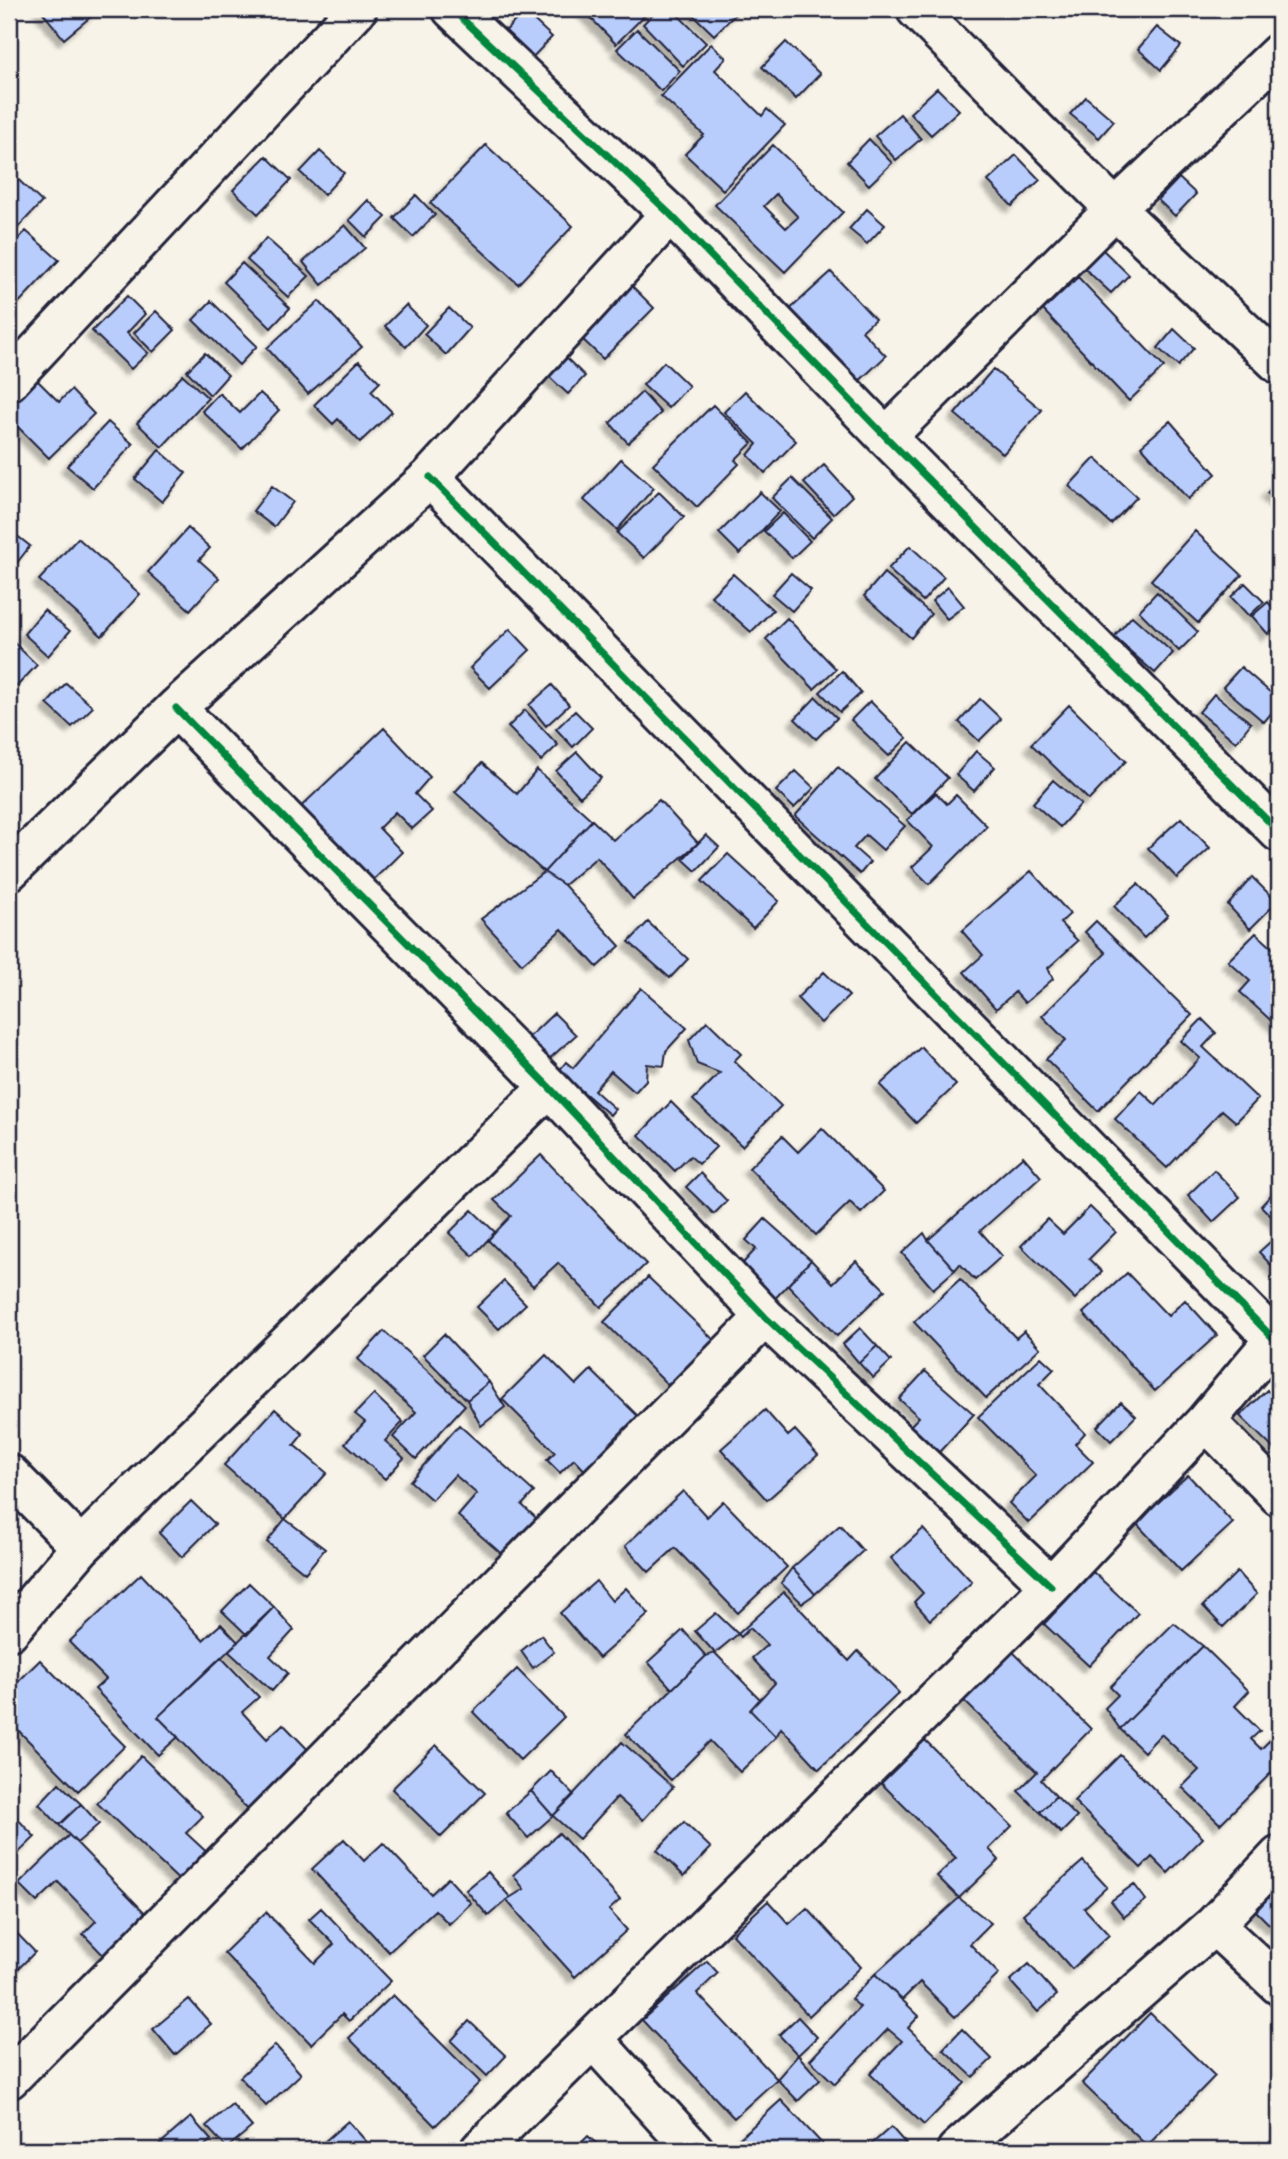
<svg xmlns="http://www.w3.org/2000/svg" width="1288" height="2159" viewBox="0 0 1288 2159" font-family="Delius,sans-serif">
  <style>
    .building { fill: #b8cdfc; stroke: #22223b; stroke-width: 2; fill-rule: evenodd; filter: url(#shadow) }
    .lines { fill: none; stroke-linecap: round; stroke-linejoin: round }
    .street-casing { stroke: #22223b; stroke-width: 44 }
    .street { stroke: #f7f3e8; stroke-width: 38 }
    .cycleway-casing { stroke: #f7f3e8; stroke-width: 11 }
    .cycleway { stroke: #00873e; stroke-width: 7 }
  </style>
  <defs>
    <filter id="shadow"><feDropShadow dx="-6" dy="6" stdDeviation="2" flood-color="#0004"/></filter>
  </defs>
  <rect width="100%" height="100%" fill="#f7f3e8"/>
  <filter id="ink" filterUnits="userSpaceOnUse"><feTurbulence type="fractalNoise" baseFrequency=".0143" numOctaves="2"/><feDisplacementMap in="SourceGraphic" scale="14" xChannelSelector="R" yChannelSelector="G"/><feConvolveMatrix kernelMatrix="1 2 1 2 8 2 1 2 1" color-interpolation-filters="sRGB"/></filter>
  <g filter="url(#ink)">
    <path class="building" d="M40,9H100L64,39Z
      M582,9H651L616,44Z
      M658,9H672L706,43L683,66L643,24Z
      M687,9H741L714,35Z
      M524,11L552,37L527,63L500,37Z
      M1157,27L1181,46L1161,70L1138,49Z
      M637,29L680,71L661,91L617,49Z
      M786,42L820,74L796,99L762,67Z
      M711,44L726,58L715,70L762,116L767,109L785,125L723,190L685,154L704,135L661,96Z
      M937,88L959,110L931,135L910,113Z
      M1086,97L1114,121L1099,138L1070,114Z
      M900,114L921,139L896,160L875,136Z
      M869,139L892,163L869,185L847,162Z
      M486,145L573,226L518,284L430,203Z
      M773,145L843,212L785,272L715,205ZM776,194L798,217L786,228L764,206Z
      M320,151L344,173L324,195L300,172Z
      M1016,155L1040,180L1012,206L988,181Z
      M266,156L291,180L258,214L233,190Z
      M9,171L42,202L9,237Z
      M1179,178L1196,194L1175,216L1158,200Z
      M416,195L435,215L413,237L394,218Z
      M368,200L386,217L366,237L349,220Z
      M867,209L885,225L867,244L849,229Z
      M345,225L365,248L322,285L303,262Z
      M26,231L59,260L12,310L9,307V248Z
      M266,238L309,276L288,297L247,260Z
      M1101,248L1129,275L1111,293L1083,267Z
      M242,263L290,308L271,328L224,282Z
      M831,272L875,319L862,331L886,356L855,385L787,312Z
      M1078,277L1164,367L1129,401L1043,310Z
      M626,280L654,308L603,359L575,332Z
      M127,296L145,314L127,333L148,353L131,369L92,331Z
      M211,301L257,346L239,365L193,320Z
      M319,301L362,347L308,394L267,348Z
      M406,305L426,325L406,347L385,326Z
      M449,308L470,328L446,355L424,334Z
      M156,311L175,330L153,352L134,333Z
      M1174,329L1194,348L1178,366L1158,348Z
      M205,353L228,375L210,395L187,371Z
      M561,353L585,376L568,394L543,371Z
      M359,361L380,382L371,391L392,412L360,442L338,419L333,424L314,405Z
      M664,362L689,386L668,408L643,385Z
      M993,369L1042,410L1003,454L955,414Z
      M183,375L208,398L162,447L137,423Z
      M37,380L59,402L71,390L94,414L49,458L9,418V408Z
      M745,391L796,441L765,473L748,455L757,444L724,412Z
      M642,392L661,413L628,443L610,423Z
      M219,393L240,413L260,393L279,410L242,449L202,411Z
      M713,405L752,443L735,460L739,464L697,507L653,464Z
      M1170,421L1216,474L1188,499L1141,446Z
      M108,422L133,444L93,488L67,466Z
      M159,450L186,473L162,502L135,479Z
      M1095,458L1137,497L1111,524L1069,486Z
      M621,459L654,488L617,530L584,500Z
      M824,465L852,496L833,514L804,483Z
      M792,478L832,518L812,538L772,498Z
      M1279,480V504L1267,493Z
      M272,486L293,502L274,527L253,511Z
      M659,492L684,517L644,558L617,533Z
      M760,492L780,511L740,554L719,533Z
      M783,513L810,541L792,558L764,531Z
      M188,528L210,548L199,560L219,578L190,610L148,572Z
      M11,531L30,546L16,564L9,558V533Z
      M1195,531L1242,575L1198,623L1151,580Z
      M78,538L140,594L102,636L39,580Z
      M910,546L944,577L923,601L888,569Z
      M791,573L811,590L792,611L772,594Z
      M884,573L931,614L911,638L864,596Z
      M733,574L773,610L751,632L711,596Z
      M1245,583L1264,602L1249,616L1231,597Z
      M948,587L964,606L947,619L932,601Z
      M1157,592L1198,632L1179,651L1139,611Z
      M1268,602L1279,615V624L1268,634L1252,616Z
      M44,610L70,631L48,656L24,634Z
      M1132,616L1173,653L1155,673L1114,637Z
      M787,618L836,669L814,689L766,639Z
      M510,629L530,650L490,688L470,668Z
      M9,638L37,665L17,686L9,679Z
      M1241,667L1279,700V704L1264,722L1223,687Z
      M842,671L861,693L840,712L820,692Z
      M66,683L93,707L72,727L47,704Z
      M552,685L569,705L546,726L529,705Z
      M1214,694L1251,723L1236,742L1199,712Z
      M816,697L837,718L816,739L795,719Z
      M980,699L1001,719L979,741L959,722Z
      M870,701L907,738L889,756L851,720Z
      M1069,705L1126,761L1089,800L1031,744Z
      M525,710L558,745L541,761L508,727Z
      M575,711L592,728L573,747L556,729Z
      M384,728L430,777L415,794L432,811L412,829L395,812L379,828L402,852L363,890L291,816Z
      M910,742L948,778L912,814L875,779Z
      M976,751L995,767L974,791L956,775Z
      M577,752L601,778L580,797L556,771Z
      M482,763L517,794L537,770L592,820L544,872L455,792Z
      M838,767L905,826L883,850L866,835L854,848L870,862L860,874L795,816Z
      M796,771L814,788L794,808L776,791Z
      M1053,780L1081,804L1060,827L1033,803Z
      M936,793L947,804L956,795L987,826L929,884L912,867L933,847L907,820Z
      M659,800L698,843L633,899L597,857L564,885L544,872L592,820L613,840Z
      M1181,818L1210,848L1177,878L1148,848Z
      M706,835L719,847L696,871L683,859Z
      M728,854L779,901L753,928L702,881Z
      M1031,871L1070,914L1060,923L1078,941L1048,968L1053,979L1025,1003L1015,992L996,1009L964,972L983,955L962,931Z
      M544,872L564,885L620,946L597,967L562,929L522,964L481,919Z
      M1252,877L1277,902L1250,929L1228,905Z
      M1138,884L1168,915L1144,938L1114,906Z
      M1096,921L1192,1015L1098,1111L1046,1059L1066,1040L1042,1016L1106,953L1085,932Z
      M648,922L688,959L670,978L629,942Z
      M1256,933L1279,954V1028L1240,992L1250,981L1228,961Z
      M824,972L849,996L821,1023L797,998Z
      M641,988L687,1028L666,1051L664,1066L647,1064L646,1080L635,1092L611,1071L594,1090L615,1109L610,1115L559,1071L566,1062L573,1068Z
      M554,1013L576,1035L548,1060L528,1038Z
      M1202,1019L1216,1033L1203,1047L1258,1099L1236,1122L1222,1110L1167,1168L1115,1119L1141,1091L1156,1105L1200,1058L1181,1041Z
      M707,1021L741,1054L734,1061L781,1106L742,1146L693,1100L720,1073L697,1064L689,1040Z
      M921,1047L956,1085L916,1123L880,1085Z
      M671,1102L716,1147L699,1164L690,1156L675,1171L639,1135Z
      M822,1128L884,1191L861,1213L850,1202L816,1235L749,1168L782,1136L798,1152Z
      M541,1155L646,1264L601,1307L558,1263L533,1286L488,1240L511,1216L494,1200Z
      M1023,1156L1041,1177L980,1231L1002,1256L975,1280L960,1264L955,1270L928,1240Z
      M1214,1170L1240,1197L1213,1222L1188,1195Z
      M700,1173L727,1201L714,1214L686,1187Z
      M1279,1186V1224L1261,1206Z
      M1090,1207L1116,1232L1089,1259L1102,1272L1075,1299L1021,1246L1047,1219L1063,1234Z
      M472,1210L495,1232L473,1256L449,1233Z
      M765,1219L811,1260L768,1306L733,1274L756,1249L746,1240Z
      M924,1233L928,1240L955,1270L933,1289L902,1253Z
      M1279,1234V1274L1259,1252Z
      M811,1260L833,1283L856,1261L885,1290L837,1336L788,1285Z
      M1127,1273L1168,1316L1185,1300L1217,1335L1155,1391L1083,1313Z
      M648,1277L717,1343L672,1389L604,1322Z
      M960,1279L1016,1338L1024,1331L1040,1348L986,1398L914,1322Z
      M504,1281L526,1304L499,1329L477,1307Z
      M860,1328L877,1346L859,1363L843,1344Z
      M384,1331L465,1405L416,1459L393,1437L416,1412L358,1359Z
      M444,1334L489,1382L467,1400L423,1355Z
      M877,1346L891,1361L873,1378L859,1363Z
      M546,1355L576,1385L591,1370L645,1423L591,1477L574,1459L560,1473L547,1460L555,1452L502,1399Z
      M1041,1357L1054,1369L1039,1384L1085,1433L1075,1444L1093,1462L1029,1523L1009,1503L1036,1476L978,1417Z
      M925,1371L974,1414L930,1462L901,1435L919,1417L899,1399Z
      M489,1382L505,1407L481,1426L467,1400Z
      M1267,1390L1279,1402V1454L1240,1416Z
      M374,1394L403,1422L385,1441L404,1458L385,1479L345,1443L365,1422L355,1414Z
      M1121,1402L1136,1416L1111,1441L1097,1427Z
      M275,1409L303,1434L294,1445L327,1473L285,1519L224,1465Z
      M765,1410L788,1436L795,1430L818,1455L767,1500L721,1449Z
      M459,1425L534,1492L522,1505L545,1526L512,1563L458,1516L477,1494L455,1475L432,1500L410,1481Z
      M1188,1475L1233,1523L1181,1571L1136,1523Z
      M683,1491L707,1517L723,1501L787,1567L738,1613L675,1548L649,1572L625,1546Z
      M191,1501L215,1524L182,1557L159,1533Z
      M285,1519L325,1549L305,1573L267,1542Z
      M840,1525L863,1551L815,1594L792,1568Z
      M923,1529L972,1582L930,1620L914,1602L923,1593L891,1558Z
      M792,1568L815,1594L802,1603L781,1583Z
      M1093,1572L1138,1613L1089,1666L1044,1624Z
      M1237,1572L1257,1594L1223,1627L1203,1606Z
      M141,1574L203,1640L221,1624L238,1642L158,1717L178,1737L158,1755L95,1689L106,1679L69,1642Z
      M596,1581L612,1601L626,1588L649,1614L599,1658L560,1613Z
      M249,1583L274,1607L247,1635L222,1611Z
      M784,1592L849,1661L858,1651L899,1693L819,1769L781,1728L776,1737L750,1710L775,1683L752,1658L767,1645L750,1628L741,1637L738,1634Z
      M274,1607L294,1630L270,1656L288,1673L272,1691L228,1651Z
      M716,1613L738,1634L715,1653L695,1631Z
      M1174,1623L1203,1646L1120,1729L1105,1708L1118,1695L1110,1687Z
      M683,1630L706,1656L672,1689L648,1662Z
      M541,1635L554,1652L533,1668L521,1651Z
      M1203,1646L1249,1691L1235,1706L1260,1731L1251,1739L1261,1749L1279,1731V1765L1220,1824L1182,1787L1199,1770L1161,1734L1144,1752L1120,1729Z
      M1009,1648L1091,1729L1041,1780L1056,1796L1040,1812L1018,1791L1037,1772L960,1697Z
      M715,1653L760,1699L750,1710L776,1737L740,1772L710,1741L671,1780L626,1734L706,1656Z
      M221,1657L259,1697L242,1712L267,1739L283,1724L319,1761L257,1819L158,1717Z
      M40,1660L125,1746L78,1791L9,1721V1691Z
      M517,1669L564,1717L520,1760L473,1712Z
      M925,1740L1012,1826L989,1849L999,1860L959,1898L937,1876L956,1858L881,1783Z
      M622,1742L673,1787L643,1820L617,1797L579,1839L553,1816Z
      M436,1745L485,1793L441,1837L392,1789Z
      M1120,1755L1203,1838L1168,1873L1152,1857L1141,1868L1074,1801Z
      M141,1756L203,1816L186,1833L213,1858L185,1886L97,1803Z
      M551,1771L574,1795L553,1816L531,1791Z
      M59,1783L81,1804L59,1825L39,1804Z
      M531,1791L553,1816L528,1838L506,1813Z
      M1056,1796L1077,1817L1061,1833L1040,1812Z
      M81,1804L99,1824L77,1843L59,1825Z
      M9,1810L35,1837L9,1862Z
      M684,1822L711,1848L684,1876L657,1850Z
      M559,1833L620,1900L609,1910L627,1930L575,1977L506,1900L524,1889L513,1875Z
      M69,1835L154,1922L110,1962L83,1934L96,1921L58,1882L37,1902L19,1884Z
      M344,1839L364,1861L383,1843L431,1894L448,1878L471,1903L449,1924L435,1910L389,1952L312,1869Z
      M1083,1861L1107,1887L1084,1908L1109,1935L1072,1969L1023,1914Z
      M488,1872L510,1897L488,1916L466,1890Z
      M1279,1875V1922L1273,1928L1249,1904Z
      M1134,1884L1146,1900L1124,1917L1111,1901Z
      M959,1898L991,1923L970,1944L999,1974L955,2017L920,1982L902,2000L875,1974Z
      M768,1901L789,1924L807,1908L861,1967L809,2016L732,1934Z
      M321,1908L391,1981L349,2021L342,2014L311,2044L224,1953L266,1912L315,1963L334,1944L309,1919Z
      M9,1925L35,1952L9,1978Z
      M707,1961L718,1973L697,1993L777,2079L734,2118L642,2020Z
      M1029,1964L1057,1995L1038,2012L1010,1981Z
      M875,1974L919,2016L908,2028L965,2083L924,2125L870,2074L902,2041L888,2029L835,2084L810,2060L860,2007L851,1999Z
      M393,1995L480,2082L435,2126L349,2038Z
      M189,1999L211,2024L175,2055L153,2029Z
      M1150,2013L1215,2076L1147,2146L1082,2083Z
      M798,2017L817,2037L798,2055L779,2035Z
      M469,2021L506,2056L487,2076L451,2041Z
      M962,2029L992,2059L973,2077L943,2049Z
      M275,2045L301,2074L266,2106L240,2077Z
      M798,2055L820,2080L798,2101L777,2079Z
      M781,2100L828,2150H727Z
      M232,2104L252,2127L227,2148L206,2126Z
      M191,2117L211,2140L200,2150H153Z
      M348,2121L374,2150H315Z
      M891,2127L906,2144L898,2150L866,2149Z
      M588,2136L604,2150H574Z
      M1259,2142L1266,2150H1249Z"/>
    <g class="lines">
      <defs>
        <path id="street" d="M452,9L670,214L886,437L1279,832
          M916,9L1115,209L1279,364
          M9,381L357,9
          M886,437L1115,209L1279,53
          M430,477L1274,1339
          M176,708L549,1087L765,1317L1051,1586
          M9,871L176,708L430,477L670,214
          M1206,1421L1279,1496
          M9,1474L81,1547
          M9,1631L81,1547L549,1087
          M1214,1925L1279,1985
          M593,2039L694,2150
          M9,2079L765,1317
          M480,2150L1051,1586L1206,1421L1279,1334
          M957,2150L1214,1925L1279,1856"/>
      </defs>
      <use href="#street" class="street-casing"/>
      <use href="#street" class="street"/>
      <defs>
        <path id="cycleway" d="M452,9L670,214L886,437L1279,832
          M430,477L1274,1339
          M176,708L549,1087L765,1317L1051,1586"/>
      </defs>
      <use href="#cycleway" class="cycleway-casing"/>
      <use href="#cycleway" class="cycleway"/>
    </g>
  </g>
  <rect width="1288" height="2159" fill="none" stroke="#f7f3e8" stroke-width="35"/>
  <rect x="18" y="18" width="1253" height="2124" fill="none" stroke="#22223b" stroke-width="2.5" filter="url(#ink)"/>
</svg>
